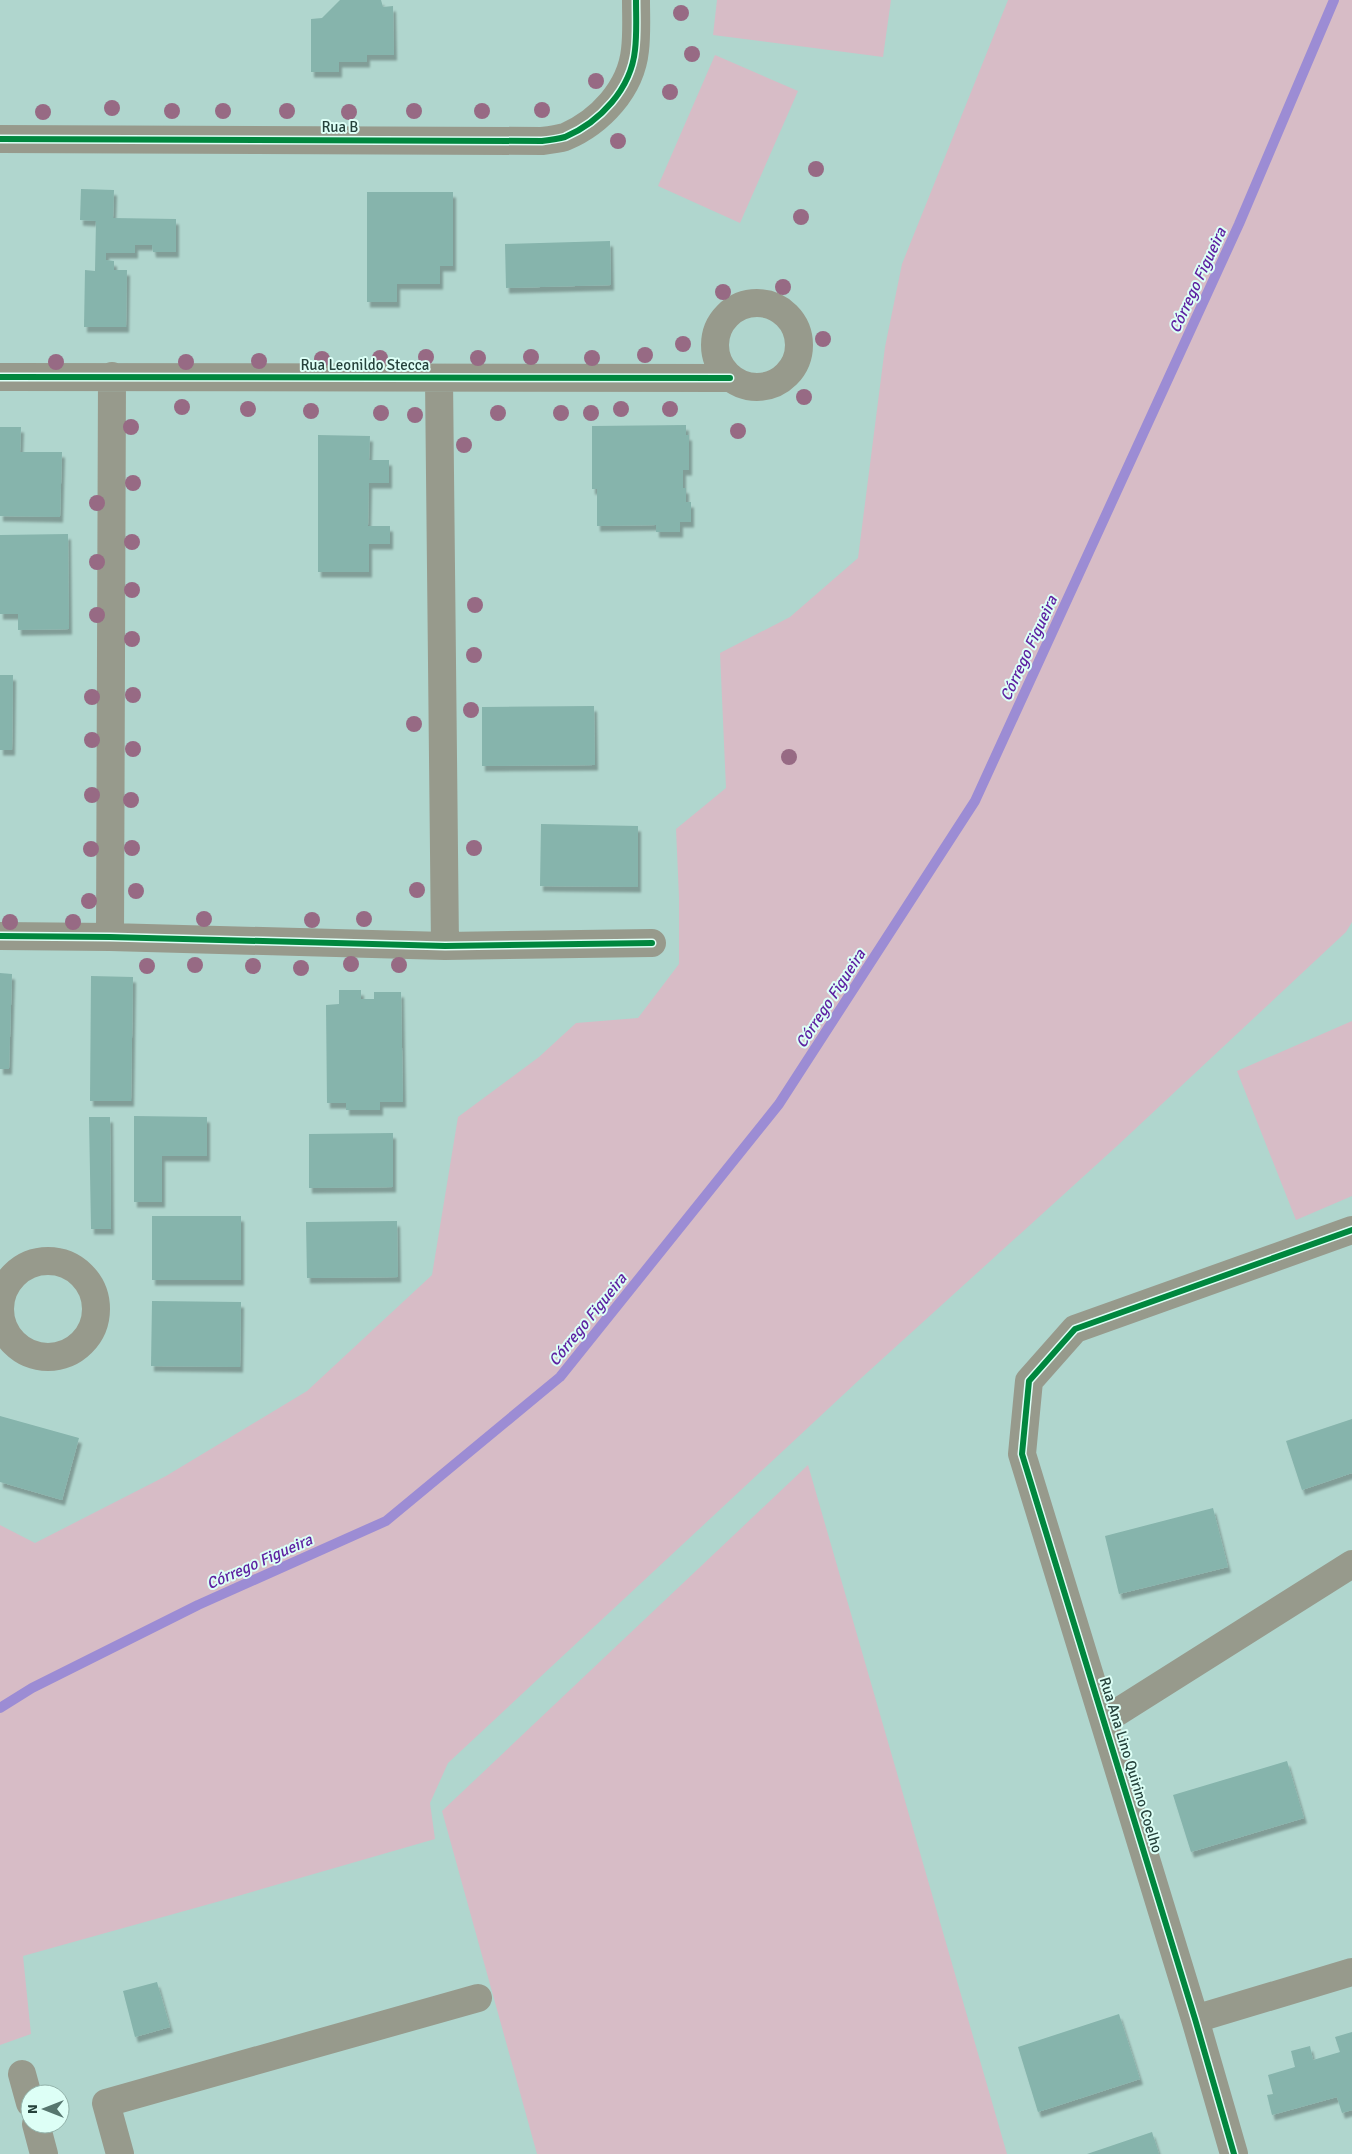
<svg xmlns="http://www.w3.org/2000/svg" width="1352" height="2154" viewBox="0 0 1352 2154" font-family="Signika,sans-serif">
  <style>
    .green { fill: #d7bcc6 }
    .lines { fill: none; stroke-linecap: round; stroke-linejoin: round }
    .stream { stroke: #9c8cd4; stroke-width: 10 }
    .building { fill: #86b4ac; filter: url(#shadow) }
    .street { stroke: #979a8c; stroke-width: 28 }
    .cycleway-casing { stroke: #ddfff6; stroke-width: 9 }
    .cycleway { stroke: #00873e; stroke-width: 6 }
    .tree { fill: #976a84 }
    .labels { text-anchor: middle; stroke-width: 4; stroke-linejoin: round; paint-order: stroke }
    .street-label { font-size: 15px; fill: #25423b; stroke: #ddfff6 }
    .water-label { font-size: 16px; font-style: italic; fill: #5e22a2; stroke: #ddfff6 }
  </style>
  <defs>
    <filter id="shadow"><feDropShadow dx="3" dy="5.5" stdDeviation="1" flood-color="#0004"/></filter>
  </defs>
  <rect width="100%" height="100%" fill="#b0d6ce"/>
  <path class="green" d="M717,0H891L883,57L713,35Z
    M1008,0H1352V922L1346,932L1117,1146L858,1381L448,1763L430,1803L435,1839L231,1898L23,1956L31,2034L0,2045V1525L35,1543L166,1476L307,1391L432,1275L458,1117L539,1057L576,1023L638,1018L679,964V897L676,829L726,788L720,653L790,617L858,558L885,347L902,264Z
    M715,55L798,91L740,223L658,186Z
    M1352,1021V1196L1296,1220L1237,1071Z
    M808,1465L1007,2154H537L442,1811Z"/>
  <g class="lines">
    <path class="stream" d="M0,1708L32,1688L198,1605L386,1521L560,1377L779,1104L975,801L1239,224L1334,0"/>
  </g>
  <path class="building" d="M340,0H381L383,7L393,6L394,55H367V62H339V72H311V19L322,18Z
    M81,189L114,190L113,218L176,219V252H153L152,245H135V253H106V260L114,261V270H127L126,327H84L85,270L95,271L96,221L80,220Z
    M367,192H453V266H440V284H397V302H367Z
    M610,241L611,285L506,288L505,244Z
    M686,425V435H689V470H683V488H686V502H691V522H680V532H656V525L597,526V489H592V426Z
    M0,427H21L20,452H62L60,517L0,516Z
    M318,435L370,436L369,460H389V483H369L368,526H390V544H369V572H318Z
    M68,534L69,629L18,630V614H0V535Z
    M0,675H13L12,750H0Z
    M594,706L595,765L482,766V707Z
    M541,824L638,826V887L540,886Z
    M0,973L12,974L9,1069H0Z
    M91,976L133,977L131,1101H90Z
    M339,990H361V999H374V992H401L403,1102H380V1110H346V1103H327L326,1005L339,1004Z
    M134,1116L207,1117V1156H162V1202H134Z
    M89,1117H110L111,1229H91Z
    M393,1133V1187L309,1188V1134Z
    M152,1216H241V1280H152Z
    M397,1221L398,1277L307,1278L306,1222Z
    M152,1301L241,1302L240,1367L151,1366Z
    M0,1416L79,1438L62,1500L0,1482Z
    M1352,1419V1473L1302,1490L1286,1441Z
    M1213,1508L1228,1567L1119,1594L1105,1536Z
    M1287,1761L1304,1818L1191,1852L1173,1795Z
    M157,1982L170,2027L135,2037L123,1991Z
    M1119,2014L1140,2079L1038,2112L1018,2047Z
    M1352,2032V2110L1342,2113L1337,2097L1272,2115L1267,2095L1273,2094L1268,2075L1295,2067L1291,2051L1310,2046L1313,2060L1340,2052L1335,2037Z
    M1152,2132L1159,2154H1087Z"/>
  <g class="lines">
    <path class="street" d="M0,139L542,141C550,140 558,139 565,137C600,122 631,89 635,50C637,34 636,17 636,0
      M715 345a42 42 0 1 1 84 0a42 42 0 1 1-84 0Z
      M0,377L730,378
      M439,379L445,946
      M0,936L110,937L445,946L652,943
      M110,937L112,376
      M0 1309a48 48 0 1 1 96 0a48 48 0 1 1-96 0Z
      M1105,1720L1352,1564
      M1195,2019L1352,1972
      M22,2074L30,2103
      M36,2124L44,2154
      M120,2154L106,2103L478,1998
      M1234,2154L1195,2019L1022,1454L1029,1381L1075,1329L1352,1230"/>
    <defs>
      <path id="cycleway" d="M0,139L542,141C550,140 558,139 565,137C600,122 631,89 635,50C637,34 636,17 636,0
        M0,377L730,378
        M0,936L110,937L445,946L652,943
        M1234,2154L1195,2019L1022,1454L1029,1381L1075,1329L1352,1230"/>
    </defs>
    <use href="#cycleway" class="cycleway-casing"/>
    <use href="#cycleway" class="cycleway"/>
  </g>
  <g class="tree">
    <circle cx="681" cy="13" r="8"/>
    <circle cx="692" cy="54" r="8"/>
    <circle cx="596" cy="81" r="8"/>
    <circle cx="670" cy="92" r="8"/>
    <circle cx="112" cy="108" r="8"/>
    <circle cx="542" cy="110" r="8"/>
    <circle cx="172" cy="111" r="8"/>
    <circle cx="223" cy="111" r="8"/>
    <circle cx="287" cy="111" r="8"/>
    <circle cx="414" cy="111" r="8"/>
    <circle cx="482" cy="111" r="8"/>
    <circle cx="43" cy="112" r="8"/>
    <circle cx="349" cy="112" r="8"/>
    <circle cx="618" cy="141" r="8"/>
    <circle cx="816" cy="169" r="8"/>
    <circle cx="801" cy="217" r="8"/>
    <circle cx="783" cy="287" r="8"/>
    <circle cx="723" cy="292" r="8"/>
    <circle cx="823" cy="339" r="8"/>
    <circle cx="683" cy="344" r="8"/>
    <circle cx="645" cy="355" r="8"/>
    <circle cx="426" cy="357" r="8"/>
    <circle cx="531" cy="357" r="8"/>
    <circle cx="380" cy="358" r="8"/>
    <circle cx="478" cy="358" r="8"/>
    <circle cx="592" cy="358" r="8"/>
    <circle cx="322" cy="359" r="8"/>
    <circle cx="259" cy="361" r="8"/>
    <circle cx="56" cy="362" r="8"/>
    <circle cx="186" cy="362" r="8"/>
    <circle cx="804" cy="397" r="8"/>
    <circle cx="182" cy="407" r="8"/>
    <circle cx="248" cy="409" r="8"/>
    <circle cx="621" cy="409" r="8"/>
    <circle cx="670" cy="409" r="8"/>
    <circle cx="311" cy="411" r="8"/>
    <circle cx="381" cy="413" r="8"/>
    <circle cx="498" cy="413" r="8"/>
    <circle cx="561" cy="413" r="8"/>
    <circle cx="591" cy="413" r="8"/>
    <circle cx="415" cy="415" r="8"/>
    <circle cx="131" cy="427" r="8"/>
    <circle cx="738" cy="431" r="8"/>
    <circle cx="464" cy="445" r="8"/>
    <circle cx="133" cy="483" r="8"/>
    <circle cx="97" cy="503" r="8"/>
    <circle cx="132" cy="542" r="8"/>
    <circle cx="97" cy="562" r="8"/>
    <circle cx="132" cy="590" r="8"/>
    <circle cx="475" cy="605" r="8"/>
    <circle cx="97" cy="615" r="8"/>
    <circle cx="132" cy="639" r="8"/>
    <circle cx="474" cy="655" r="8"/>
    <circle cx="133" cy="695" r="8"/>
    <circle cx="92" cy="697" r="8"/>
    <circle cx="471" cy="710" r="8"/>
    <circle cx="414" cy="724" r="8"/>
    <circle cx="92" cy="740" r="8"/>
    <circle cx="133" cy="749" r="8"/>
    <circle cx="789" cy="757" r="8"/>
    <circle cx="92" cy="795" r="8"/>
    <circle cx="131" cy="800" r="8"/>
    <circle cx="132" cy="848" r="8"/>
    <circle cx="474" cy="848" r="8"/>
    <circle cx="91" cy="849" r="8"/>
    <circle cx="417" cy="890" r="8"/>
    <circle cx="136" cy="891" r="8"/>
    <circle cx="89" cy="901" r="8"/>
    <circle cx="204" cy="919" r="8"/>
    <circle cx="364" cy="919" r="8"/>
    <circle cx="312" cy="920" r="8"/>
    <circle cx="10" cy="922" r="8"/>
    <circle cx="73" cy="922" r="8"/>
    <circle cx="351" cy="964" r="8"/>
    <circle cx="195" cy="965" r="8"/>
    <circle cx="399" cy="965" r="8"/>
    <circle cx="147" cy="966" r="8"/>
    <circle cx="253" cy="966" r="8"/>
    <circle cx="301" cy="968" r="8"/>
  </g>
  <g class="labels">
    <g class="street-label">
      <text x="340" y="132">Rua B</text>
      <text x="365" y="370">Rua Leonildo Stecca</text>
      <text transform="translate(1131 1765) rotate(73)" y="5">Rua Ana Lino Quirino Coelho</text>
    </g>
    <g class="water-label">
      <text transform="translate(1197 280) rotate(-65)" y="6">Córrego Figueira</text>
      <text transform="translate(1028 648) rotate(-65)" y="6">Córrego Figueira</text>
      <text transform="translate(830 998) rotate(-57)" y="6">Córrego Figueira</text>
      <text transform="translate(587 1319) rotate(-51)" y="6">Córrego Figueira</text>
      <text transform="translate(259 1561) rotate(-24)" y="6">Córrego Figueira</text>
    </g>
  </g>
  <g transform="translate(45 2109) rotate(270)"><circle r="24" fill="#ddfff6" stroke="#93b3ab"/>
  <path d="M0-4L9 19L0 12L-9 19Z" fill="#56766e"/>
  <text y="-8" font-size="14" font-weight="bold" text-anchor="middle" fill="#25423b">N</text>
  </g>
</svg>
